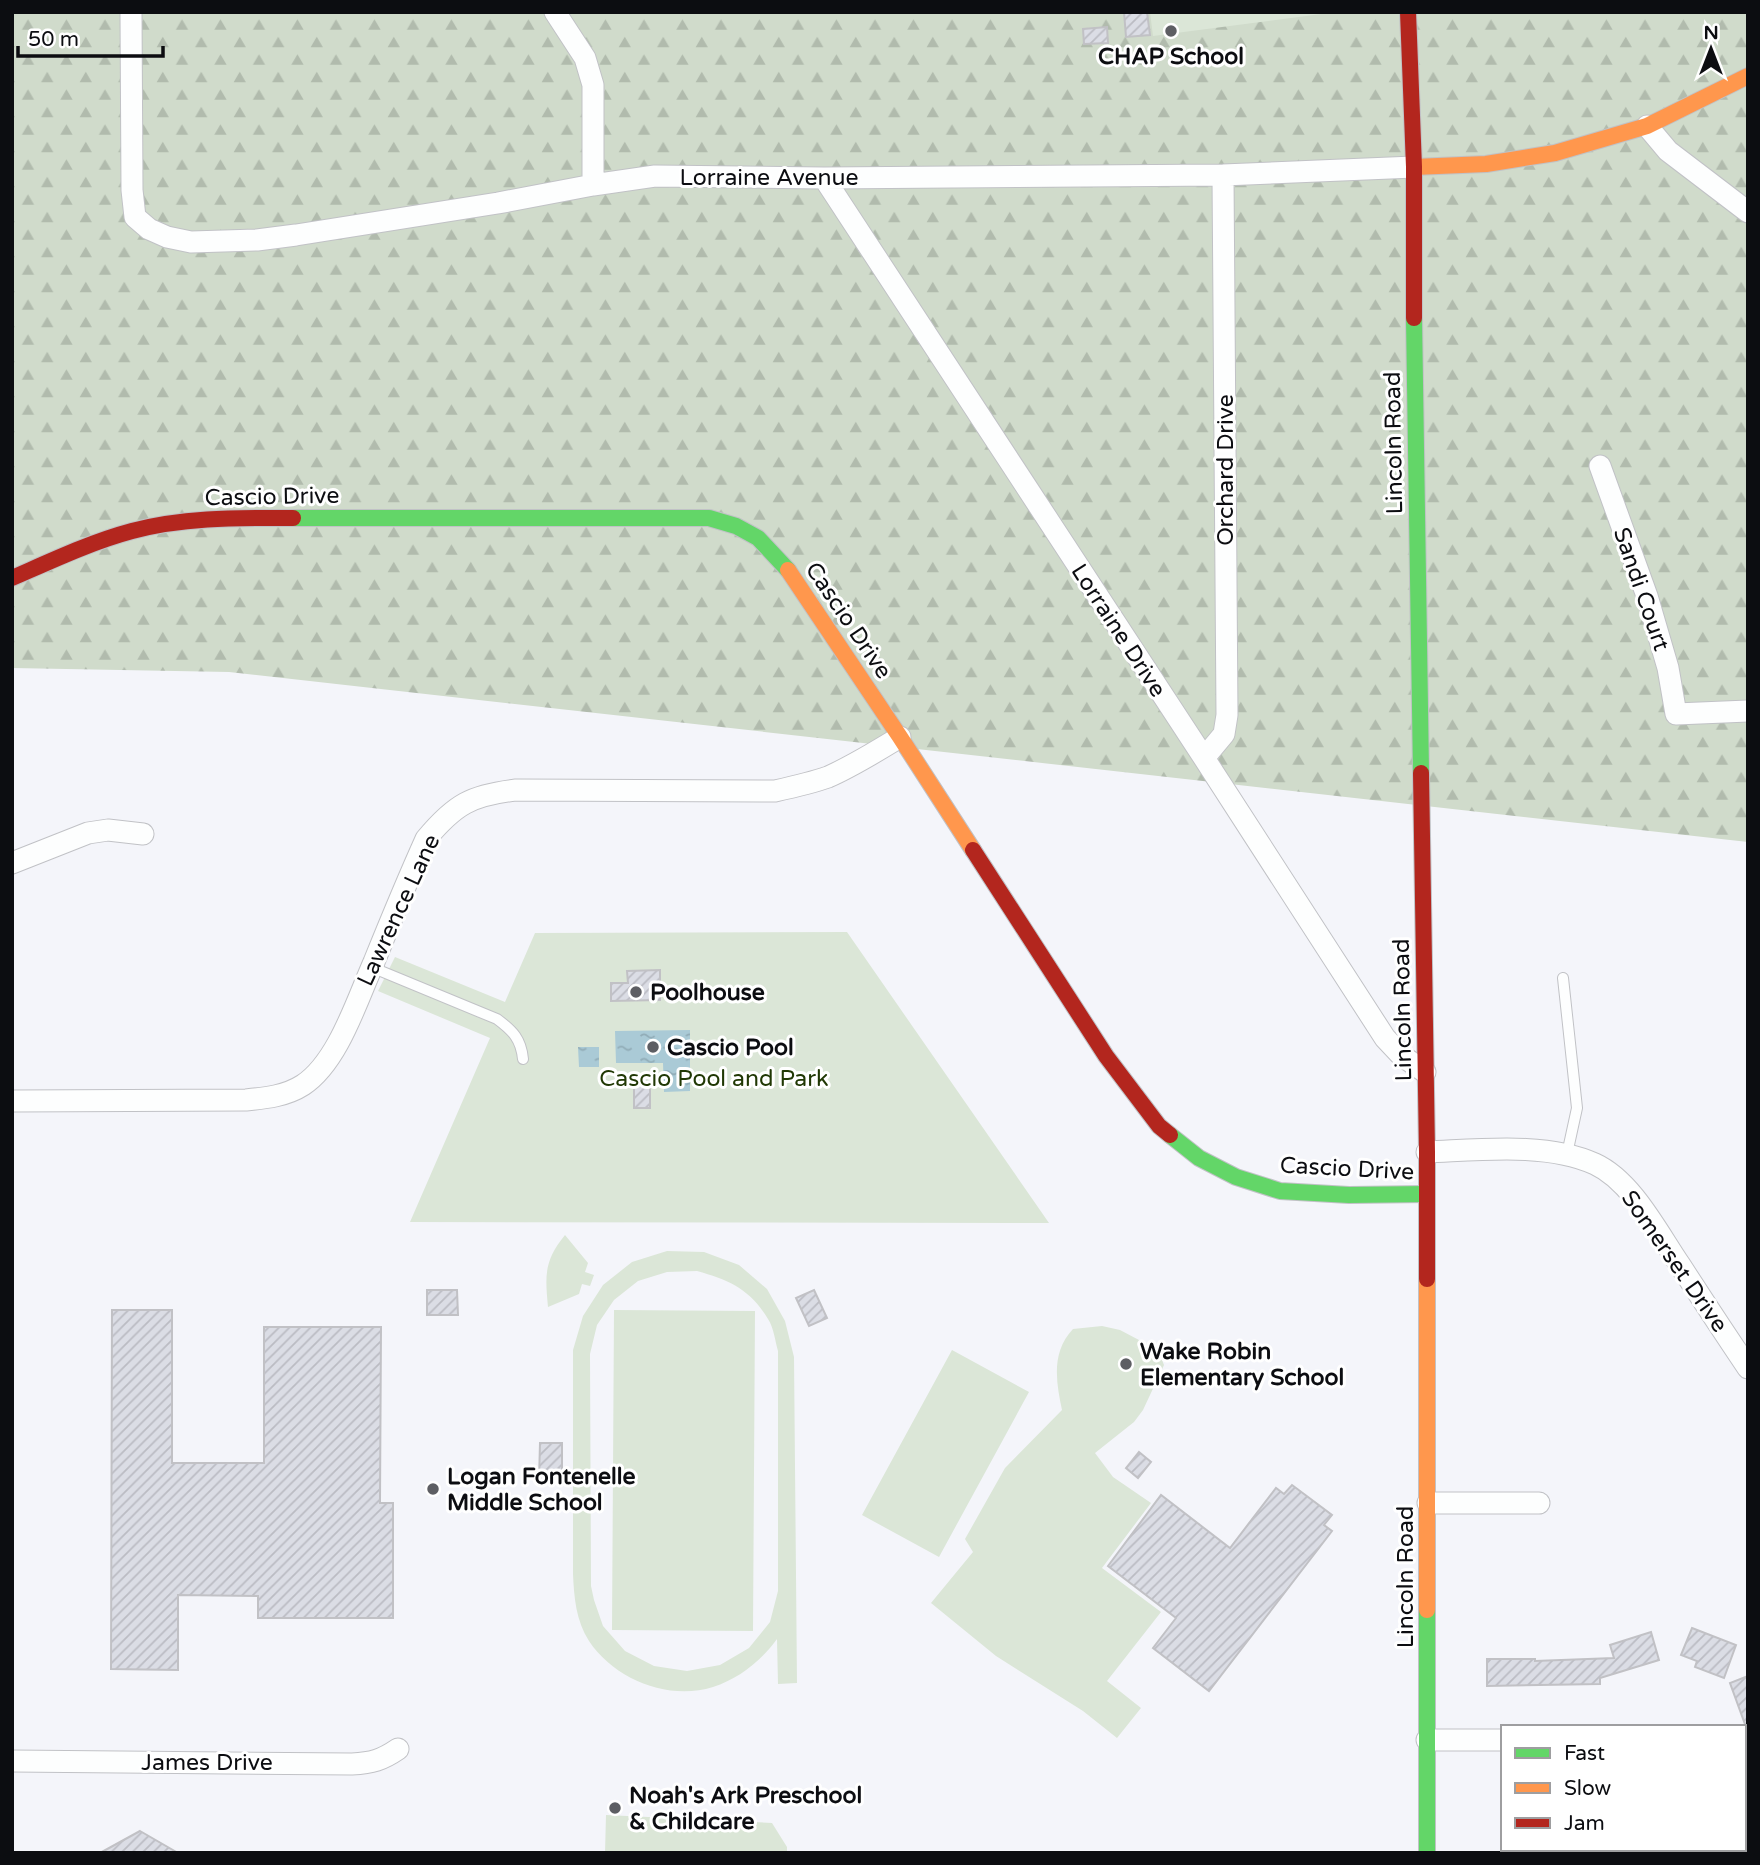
<svg xmlns="http://www.w3.org/2000/svg" width="1760" height="1865" viewBox="0 0 1760 1865" font-family="'Varela Round',sans-serif">
  <style>
    .forest { fill: url(#forest-firs) }
    .green { fill: #dbe6d7; fill-rule: evenodd }
    .water { fill: url(#water-ripples) }
    .building { fill: url(#building-hatch); stroke: #c1c1c5; stroke-width: 2 }
    .lines { fill: none; stroke-linecap: round; stroke-linejoin: round }
    .lane-casing { stroke: #c1c2c6; stroke-width: 12 }
    .street-casing { stroke: #c1c2c6; stroke-width: 23 }
    .fast-casing { stroke: #c1c2c6; stroke-width: 18 }
    .slow-casing { stroke: #c1c2c6; stroke-width: 18 }
    .jam-casing { stroke: #c1c2c6; stroke-width: 18 }
    .lane { stroke: #fdfefe; stroke-width: 10 }
    .street { stroke: #fdfefe; stroke-width: 21 }
    .fast { stroke: #63d668; stroke-width: 16 }
    .slow { stroke: #ff974d; stroke-width: 16 }
    .jam { stroke: #b3261e; stroke-width: 16 }
    .poi-dot { fill: #5d5e63; stroke: #fff; stroke-width: 2.5 }
    .labels { text-anchor: middle; stroke-width: 6; stroke-linejoin: round; paint-order: stroke }
    .poi-label { font-size: 23px; font-weight: bold; fill: #0c0d11; stroke: #fff; text-anchor: start }
    .street-label { font-size: 23px; fill: #0c0d11; stroke: #fff }
    .park-label { font-size: 23px; fill: #203804; stroke: #fff }
  </style>
  <defs>
    <pattern id="forest-firs" width="22" height="20" patternUnits="userSpaceOnUse" patternTransform="scale(1.75)"><rect width="22" height="20" fill="#d0dbcb"/><path d="M5 1l3.5 6h-7zM16 11l3.5 6h-7z" fill="#b1bbad"/></pattern>
    <pattern id="water-ripples" width="26" height="14" patternUnits="userSpaceOnUse" patternTransform="scale(1.75)"><rect width="26" height="14" fill="#aacad6"/><path d="M2 4q2-2 4 0t4 0M15 11q2-2 4 0t4 0" fill="none" stroke="#91acb7"/></pattern>
    <pattern id="building-hatch" width="6" height="6" patternUnits="userSpaceOnUse" patternTransform="scale(1.75)"><rect width="6" height="6" fill="#dbdde5"/><path d="M-1 1l2-2M0 6l6-6M5 7l2-2" fill="none" stroke="#bbbcc3"/></pattern>
  </defs>
  <rect width="100%" height="100%" fill="#f4f5fa"/>
  <path class="forest" d="M12,12H1748V842L229,672L12,668Z"/>
  <path class="green" d="M1150,12H1329V13L1153,36Z
    M847,932L1049,1223L410,1222L490,1038L378,991L395,957L505,1002L535,933Z
    M565,1235L588,1263L585,1272L594,1275L590,1286L582,1284L579,1294L548,1307C545,1275 544,1261 565,1235Z
    M667,1251L704,1252L739,1265L767,1289L785,1321L794,1357L797,1683L778,1684L777,1639C762,1660 739,1679 713,1687C669,1701 615,1680 589,1641C576,1621 574,1597 573,1574V1350L583,1316L603,1285L632,1262ZM697,1271C729,1280 750,1289 768,1319C774,1328 775,1341 778,1351V1591L770,1622L749,1648L720,1665L687,1671L654,1666L625,1651L603,1626L594,1600L591,1586L590,1354L597,1325L614,1300L638,1281L667,1272Z
    M614,1310L755,1311L753,1631L612,1630Z
    M1102,1326L1120,1330L1158,1350L1164,1365L1143,1410L1134,1422L1095,1453L1113,1477L1151,1503L1102,1568L1161,1612L1107,1681L1141,1708L1117,1738L1083,1711L996,1656L931,1603L973,1552L965,1539L1005,1468L1062,1410C1056,1382 1051,1352 1073,1329Z
    M952,1350L1029,1392L939,1557L862,1515Z
    M606,1815L772,1823L787,1847V1853H605Z"/>
  <path class="water" d="M690,1030V1091L664,1092L663,1063H616L615,1031Z
    M578,1047H599V1067H579Z"/>
  <path class="building" d="M1124,12H1147L1150,35L1126,37Z
    M1107,27L1108,43L1084,44L1083,29Z
    M660,970V1000L611,1001V983H628L627,971Z
    M634,1085H650V1108H634Z
    M427,1290H457L458,1315H427Z
    M814,1290L827,1318L809,1326L796,1298Z
    M112,1310H172V1463H264V1327H381L380,1503H393V1618H258V1596L178,1595V1670L111,1669Z
    M540,1443H562V1480H539Z
    M1139,1452L1151,1462L1138,1478L1126,1468Z
    M1292,1485L1332,1515L1324,1525L1332,1531L1209,1691L1153,1648L1176,1618L1108,1566L1161,1495L1230,1548L1276,1488L1284,1494Z
    M1692,1628L1736,1645L1724,1678L1695,1667L1697,1661L1681,1655Z
    M1651,1632L1659,1660L1600,1678V1684L1487,1686V1659H1535V1661L1614,1658L1610,1645Z
    M1748,1676V1727H1746L1730,1683Z
    M140,1831L178,1853H100Z"/>
  <g class="lines">
    <defs>
      <path id="lane" d="M371,967L497,1019C513,1031 521,1039 523,1059
        M1563,978L1577,1108L1567,1154"/>
      <path id="street" d="M131,12L132,190L135,217L149,229L167,237L191,242L257,240L296,235L498,203L593,185L655,176L824,178L1223,175L1414,167
        M555,12L585,58L593,85V185
        M1647,126L1668,151L1748,212
        M824,178L1204,758L1385,1038L1401,1055L1425,1072
        M1600,466L1647,596L1668,668L1676,714L1748,711
        M1204,758L1224,734L1227,715L1223,175
        M12,863L88,833L108,830L143,834
        M12,1101L246,1100C266,1098 286,1096 303,1085C338,1062 357,1000 374,962C391,920 408,879 426,839C455,804 472,795 516,790L775,791C793,787 811,783 828,777C853,766 877,751 900,737
        M1427,1152C1479,1150 1547,1142 1595,1164C1632,1181 1658,1233 1680,1265C1702,1299 1725,1334 1748,1368
        M1428,1503H1539
        M1427,1740H1503
        M12,1761L352,1764C372,1763 382,1760 398,1749"/>
      <path id="fast" d="M1414,318L1421,773
        M293,518H709L736,526L758,538L788,570
        M1170,1135L1199,1158L1236,1177L1280,1191L1349,1195L1427,1194
        M1427,1610V1853"/>
      <path id="slow" d="M1414,167L1486,164L1555,153L1647,126L1748,76
        M788,570L900,737L973,850
        M1427,1279V1610"/>
      <path id="jam" d="M1408,12L1414,167V318
        M12,578C51,561 91,542 132,531C185,517 239,518 293,518
        M1421,773L1427,1152V1279
        M973,850L1106,1056L1159,1126L1170,1135"/>
    </defs>
    <use href="#lane" class="lane-casing"/>
    <use href="#street" class="street-casing"/>
    <use href="#fast" class="fast-casing"/>
    <use href="#slow" class="slow-casing"/>
    <use href="#jam" class="jam-casing"/>
    <use href="#lane" class="lane"/>
    <use href="#street" class="street"/>
    <use href="#fast" class="fast"/>
    <use href="#slow" class="slow"/>
    <use href="#jam" class="jam"/>
  </g>
  <g class="poi-dot">
    <circle cx="1171" cy="31" r="7"/>
    <circle cx="636" cy="992" r="7"/>
    <circle cx="653" cy="1047" r="7"/>
    <circle cx="1126" cy="1364" r="7"/>
    <circle cx="433" cy="1489" r="7"/>
    <circle cx="615" cy="1808" r="7"/>
  </g>
  <g class="labels">
    <g class="poi-label">
      <text x="1171" y="64" text-anchor="middle">CHAP School</text>
      <text x="650" y="1000">Poolhouse</text>
      <text x="667" y="1055">Cascio Pool</text>
      <text x="1140" y="1359">Wake Robin<tspan x="1140" dy="26">Elementary School</tspan></text>
      <text x="447" y="1484">Logan Fontenelle<tspan x="447" dy="26">Middle School</tspan></text>
      <text x="629" y="1803">Noah's Ark Preschool<tspan x="629" dy="26">&amp; Childcare</tspan></text>
    </g>
    <g class="street-label">
      <text x="769" y="185">Lorraine Avenue</text>
      <text transform="translate(1393 443) rotate(-91)" y="8">Lincoln Road</text>
      <text transform="translate(1225 470) rotate(-90)" y="8">Orchard Drive</text>
      <text transform="translate(272 496) rotate(-1)" y="8">Cascio Drive</text>
      <text transform="translate(1642 589) rotate(71)" y="8">Sandi Court</text>
      <text transform="translate(849 620) rotate(56)" y="8">Cascio Drive</text>
      <text transform="translate(1119 630) rotate(57)" y="8">Lorraine Drive</text>
      <text transform="translate(398 910) rotate(-65)" y="8">Lawrence Lane</text>
      <text transform="translate(1402 1010) rotate(-91)" y="8">Lincoln Road</text>
      <text transform="translate(1347 1168) rotate(3)" y="8">Cascio Drive</text>
      <text transform="translate(1675 1261) rotate(55)" y="8">Somerset Drive</text>
      <text transform="translate(1405 1577) rotate(-90)" y="8">Lincoln Road</text>
      <text x="207" y="1770">James Drive</text>
    </g>
    <g class="park-label">
      <text x="714" y="1086">Cascio Pool and Park</text>
    </g>
  </g>
  <rect width="1760" height="1865" fill="none" stroke="#0c0d11" stroke-width="28"/>
  <rect x="1501" y="1725" width="245" height="126" fill="#ffffff" stroke="#9e9ea0" stroke-width="2"/>
  <rect x="1515" y="1748" width="35" height="10" fill="#63d668" stroke="#9e9ea0" stroke-width="2"/>
  <text x="1564" y="1760" font-size="21" fill="#0c0d11">Fast</text>
  <rect x="1515" y="1783" width="35" height="10" fill="#ff974d" stroke="#9e9ea0" stroke-width="2"/>
  <text x="1564" y="1795" font-size="21" fill="#0c0d11">Slow</text>
  <rect x="1515" y="1818" width="35" height="10" fill="#b3261e" stroke="#9e9ea0" stroke-width="2"/>
  <text x="1564" y="1830" font-size="21" fill="#0c0d11">Jam</text>
  <g transform="translate(1711 49)" stroke="#ffffff" stroke-width="5" paint-order="stroke">
  <path d="M0-5L12 26L0 18L-12 26Z" fill="#0c0d11"/>
  <text y="-10" font-size="19" font-weight="bold" text-anchor="middle" fill="#0c0d11">N</text>
  </g>
  <path d="M18 46v10h145v-10" fill="none" stroke="#0c0d11" stroke-width="3.5"/>
  <text x="28" y="46" font-size="21" fill="#0c0d11" stroke="#ffffff" stroke-width="5" paint-order="stroke">50 m</text>
</svg>
